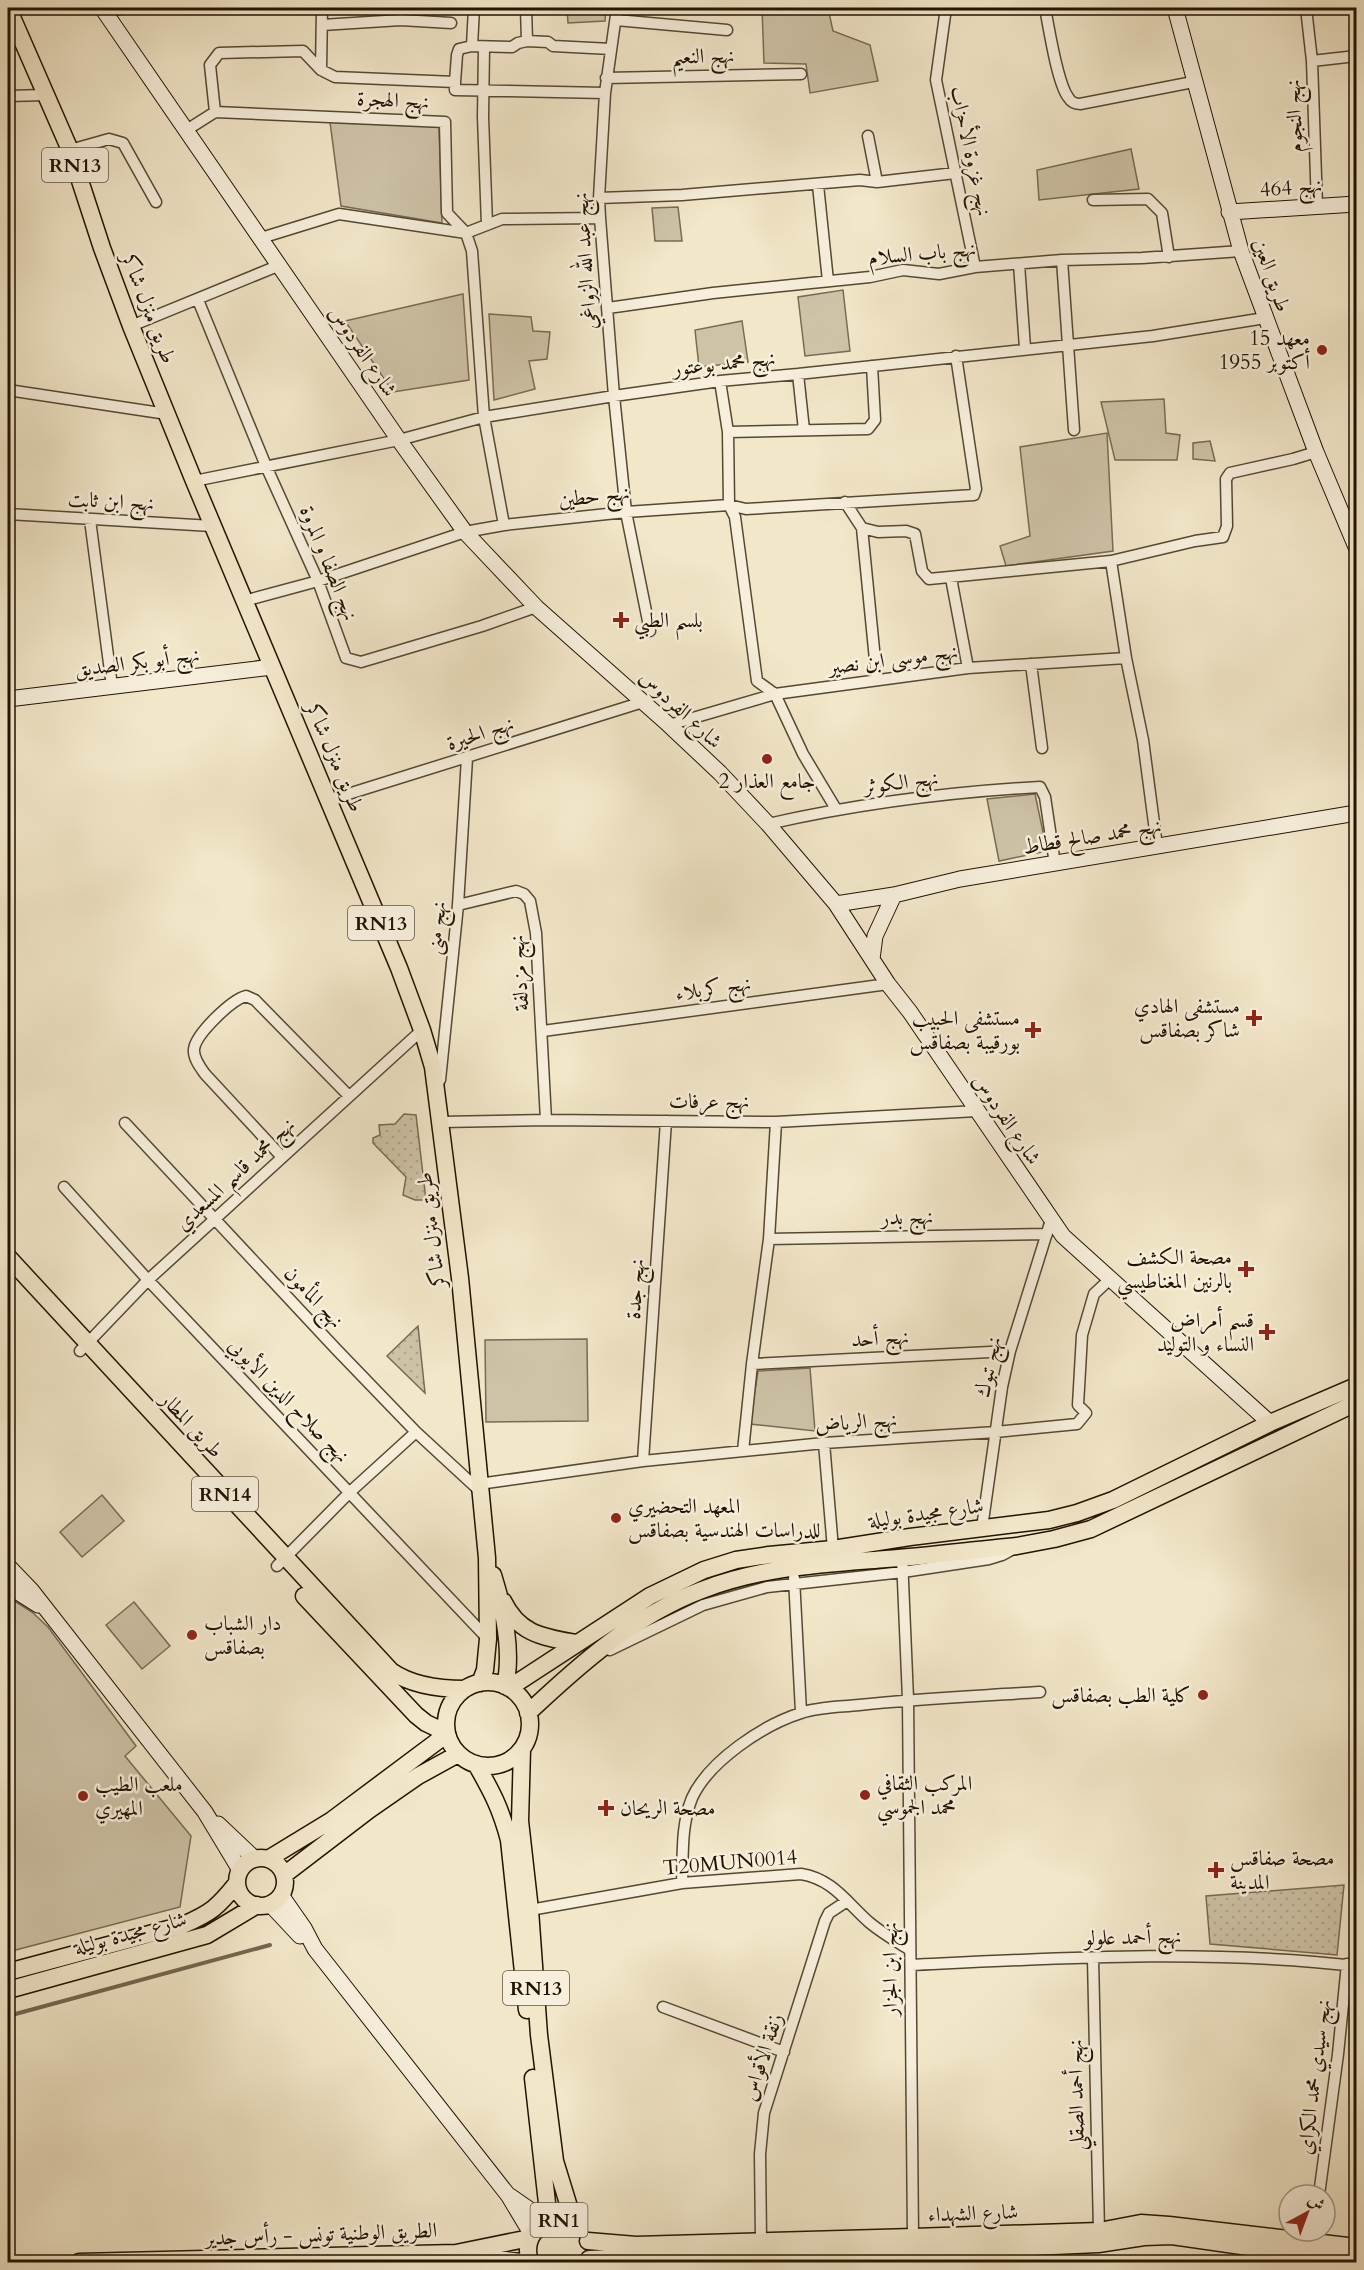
<svg xmlns="http://www.w3.org/2000/svg" width="1364" height="2270" viewBox="0 0 1364 2270" font-family="Cardo,Amiri,serif">
  <style>
    .grass { fill: #cec3a7; stroke: #786b54; stroke-width: 1.5 }
    .garden { fill: url(#garden-dots); stroke: #786b54; stroke-width: 1.5 }
    .lines { fill: none; stroke-linecap: round; stroke-linejoin: round }
    .stream { stroke: #746750; stroke-width: 4 }
    .street-casing { stroke: #554833; stroke-width: 13 }
    .secondary-casing { stroke: #211301; stroke-width: 17 }
    .primary-casing { stroke: #211301; stroke-width: 19 }
    .street { stroke: #f7efdc; stroke-width: 10 }
    .secondary { stroke: #f7efdc; stroke-width: 15 }
    .primary { stroke: #f2e7c9; stroke-width: 16 }
    .poi-dot { fill: #8f2418; stroke: #f7efdc; stroke-width: 2 }
    .labels { text-anchor: middle; stroke-width: 5; stroke-linejoin: round; paint-order: stroke }
    .shield { fill: #f7efdc; stroke: #615543; stroke-width: 1.5 }
    .shield-label { font-size: 20px; font-weight: bold; fill: #211301 }
    .street-label { font-size: 21px; fill: #211301; stroke: #f7efdc }
    .poi-label { font-size: 21px; fill: #211301; stroke: #f7efdc; text-anchor: start }
  </style>
  <defs>
    <pattern id="garden-dots" width="8" height="8" patternUnits="userSpaceOnUse" patternTransform="scale(1.5)"><rect width="8" height="8" fill="#cec3a7"/><path d="M2 2h.1M6 6h.1" fill="none" stroke="#b1a78e" stroke-width="1.8" stroke-linecap="round"/></pattern>
  </defs>
  <rect width="100%" height="100%" fill="#f2e7c9"/>
  <filter id="stains"><feTurbulence type="fractalNoise" baseFrequency=".00333" numOctaves="4"/><feColorMatrix values="0 0 0 0 .2 0 0 0 0 .09 0 0 0 0 .02 0 0 0 .5 -.17"/></filter>
  <radialGradient id="worn" r=".72"><stop offset=".6" stop-color="#630" stop-opacity="0"/><stop offset="1" stop-color="#630" stop-opacity=".3"/></radialGradient>
  <path class="grass" d="M567,8H606L605,21L568,23Z
    M762,8H828L833,31L870,45L878,81L810,93L806,64L764,63Z
    M330,122L439,127L442,223L341,206Z
    M1131,149L1139,189L1039,200L1037,170Z
    M678,207L682,241H655L652,208Z
    M843,290L850,351L805,356L798,297Z
    M463,294L469,380L393,392L345,321Z
    M489,314L531,317L533,331L550,332L547,359L529,361L535,389L494,400Z
    M742,321L748,362L699,367L695,330Z
    M1164,399L1166,433L1180,435L1177,460H1115L1101,402Z
    M1107,433L1113,551L1006,566L1000,546L1030,536L1020,447Z
    M1210,441L1215,461L1193,459V443Z
    M1035,794L1047,851L999,861L987,799Z
    M587,1339L588,1421L486,1422L485,1340Z
    M810,1368L815,1431L750,1424L758,1371Z
    M102,1495L124,1521L82,1557L60,1532Z
    M8,1597L32,1612L48,1627L136,1746L125,1756L191,1836L180,1907L8,1952Z
    M134,1602L170,1646L142,1669L106,1625Z"/>
  <path class="garden" d="M404,1114L416,1115L426,1200H415L403,1195L406,1177L373,1143V1138L380,1135L379,1125L395,1124Z
    M418,1326L425,1393L387,1356Z
    M1344,1885L1337,1955L1210,1944L1206,1896Z"/>
  <g class="lines">
    <path class="stream" d="M8,2016L270,1945"/>
    <defs>
      <path id="street" d="M526,8L527,41
        M617,8L605,93L599,198L600,218L614,396L626,512L650,631
        M946,8L936,80L975,267
        M1045,8C1049,28 1057,82 1068,97C1071,102 1074,104 1080,104L1193,82
        M1306,8L1312,61L1317,206
        M103,10L133,8
        M616,20L727,30
        M322,25L401,20L451,23
        M8,40H21
        M472,46L474,8
        M484,47L483,117L487,225
        M1312,61L1356,56
        M321,70L322,8
        M606,78L801,74
        M455,82V90L605,93
        M8,96L45,95
        M215,112L210,65L219,53L303,51L321,70L335,77L455,82L457,55L459,49L472,46L512,47L518,43L527,41L548,42L553,46L611,49
        M185,131L215,112L445,122L447,213L466,233L472,251L484,417L504,525
        M868,136L877,182
        M70,150L109,139L123,143L156,202
        M818,185L828,281
        M599,198L682,195L860,180L877,182L955,173
        M1093,200L1148,199L1162,213L1169,257
        M261,238L339,214L466,233L502,219L600,218
        M1062,260L1074,430
        M1019,264L1025,348
        M198,300L266,466L318,581L346,658L361,662L482,626L536,607
        M608,308L713,293L870,277L903,270L939,274L975,267L1062,260L1142,258L1241,251
        M131,326L280,265
        M798,374L804,430
        M720,381L728,432L729,505L735,517L757,681L775,694L803,754L836,809
        M8,390L167,414
        M728,432L868,429L875,420L872,366
        M194,481L399,440L484,417L614,396L720,381L798,374L1153,336L1265,318
        M845,502L862,528L877,680
        M8,514L212,526
        M90,520L112,686
        M862,528L878,532L906,531L915,534L922,571L929,579L1111,561
        M951,578L968,668
        M244,601L318,581L465,532L504,525L626,512L729,505L746,509L974,495L976,489L956,356
        M1031,664L1042,748
        M669,725L775,694L968,668L1126,658
        M329,800L643,702
        M768,824C857,804 949,792 1040,787L1045,797L1055,864
        M1157,846L1143,740L1126,658L1111,561L1195,541L1223,537L1227,526L1226,479L1230,473L1293,459L1316,452
        M458,905L516,891L524,894L530,901L536,933L546,1120
        M543,1031L888,984
        M440,1080L458,905L467,758
        M441,1122L546,1120L776,1122L977,1111
        M125,1123L336,1349L416,1432L481,1492
        M282,1157L205,1074C200,1067 193,1058 194,1049C196,1034 231,1000 246,996L255,1000L349,1096
        M64,1187L148,1280L488,1639
        M769,1239L1047,1234
        M80,1351L148,1280L422,1030
        M752,1364L1010,1351
        M824,1443L833,1549
        M743,1451L752,1364L769,1239L776,1122
        M643,1461L666,1121
        M479,1484L643,1461L824,1443L996,1432L1077,1424L1086,1413L1078,1405L1082,1335L1094,1294L1110,1279
        M982,1528L1002,1387L1010,1351L1051,1220
        M902,1558L908,1699L913,2237
        M277,1566L350,1492L416,1432
        M794,1578L801,1712
        M610,1650L703,1605L767,1587L903,1572L989,1559L1002,1555L1013,1549
        M682,1883C683,1855 681,1825 692,1798C709,1761 763,1725 801,1713C818,1707 841,1707 859,1705C919,1698 980,1696 1040,1692
        M530,1910L682,1883L801,1874C833,1879 847,1903 870,1923C882,1933 896,1941 910,1950
        M1093,1958L1099,2231
        M911,1965C1059,1958 1208,1949 1356,1966
        M663,2007L784,2052
        M1319,2195L1338,2054L1347,1964
        M761,2240L760,2154L764,2113L825,1921L829,1913L847,1901
        M1031,2262V2247"/>
      <path id="secondary" d="M102,8L399,440L465,532L536,607L669,725L720,773L768,824L836,904L888,984L910,1012L1063,1236L1270,1423
        M1175,8L1241,251L1316,452L1356,547
        M1229,212L1356,204
        M8,699L272,667
        M836,904L894,895L960,879L1356,813
        M872,959L875,936L894,895
        M8,1566L32,1591L205,1812L240,1870
        M8,1586L38,1605
        M218,1824L255,1859
        M281,1895L304,1928L315,1949L508,2195L532,2235
        M270,1904L300,1936
        M510,2196L533,2212L545,2223"/>
      <path id="primary" d="M8,8L70,150L102,248L131,326L194,481L399,968L422,1030L433,1067L460,1278L487,1558L488,1639L485,1670L480,1683
        M8,1257L391,1671C411,1685 441,1689 465,1689
        M493,1575C504,1610 513,1651 505,1686
        M304,1596L416,1715L426,1723L447,1733
        M503,1601C519,1634 542,1637 576,1643
        M446 1724a42 42 0 1 1 84 0a42 42 0 1 1-84 0Z
        M509,1688L650,1596L704,1570L736,1560L769,1555L833,1549L910,1537L1049,1520L1077,1513L1113,1500L1270,1423L1356,1386
        M528,1713C579,1665 635,1615 702,1590C761,1567 823,1564 886,1559C930,1556 973,1550 1017,1546L1054,1539L1091,1529L1356,1403
        M522,1749L520,1821L530,1910L539,2035L555,2161L574,2223
        M476,1764C492,1792 501,1809 509,1840L527,2010
        M237 1882a24 24 0 1 1 48 0a24 24 0 1 1-48 0Z
        M268,1859L332,1820L447,1734
        M284,1875L369,1810L418,1776L458,1754
        M8,1972L183,1925C211,1913 218,1907 237,1883
        M8,1990L207,1935L257,1905
        M533,2078L549,2221
        M588,2241L636,2245L913,2237L1099,2231L1141,2223L1169,2225L1356,2247
        M469,2255L521,2262
        M589,2259L734,2253L1031,2247L1098,2244L1144,2237L1172,2236L1351,2262
        M79,2262L456,2253L530,2238
        M530,2262C523,2240 536,2222 559,2220"/>
    </defs>
    <use href="#street" class="street-casing"/>
    <use href="#secondary" class="secondary-casing"/>
    <use href="#primary" class="primary-casing"/>
    <use href="#street" class="street"/>
    <use href="#secondary" class="secondary"/>
    <use href="#primary" class="primary"/>
  </g>
  <g class="poi-dot">
    <circle cx="1322" cy="350" r="6"/>
    <path d="M618 611h6v6h6v6h-6v6h-6v-6h-6v-6h6z"/>
    <circle cx="767" cy="759" r="6"/>
    <path d="M1251 1009h6v6h6v6h-6v6h-6v-6h-6v-6h6z"/>
    <path d="M1030 1021h6v6h6v6h-6v6h-6v-6h-6v-6h6z"/>
    <path d="M1243 1260h6v6h6v6h-6v6h-6v-6h-6v-6h6z"/>
    <path d="M1264 1323h6v6h6v6h-6v6h-6v-6h-6v-6h6z"/>
    <circle cx="616" cy="1518" r="6"/>
    <circle cx="192" cy="1635" r="6"/>
    <circle cx="1203" cy="1695" r="6"/>
    <circle cx="865" cy="1795" r="6"/>
    <circle cx="83" cy="1796" r="6"/>
    <path d="M603 1799h6v6h6v6h-6v6h-6v-6h-6v-6h6z"/>
    <path d="M1213 1861h6v6h6v6h-6v6h-6v-6h-6v-6h6z"/>
  </g>
  <g class="labels">
    <g class="shield">
      <rect x="42" y="148" width="66" height="34" rx="4.5"/>
      <rect x="348" y="906" width="66" height="34" rx="4.5"/>
      <rect x="192" y="1477" width="66" height="34" rx="4.5"/>
      <rect x="503" y="1971" width="66" height="34" rx="4.5"/>
      <rect x="530.5" y="2203" width="57" height="34" rx="4.5"/>
    </g>
    <g class="shield-label">
      <text x="75" y="172">RN13</text>
      <text x="381" y="930">RN13</text>
      <text x="225" y="1501">RN14</text>
      <text x="536" y="1995">RN13</text>
      <text x="559" y="2227">RN1</text>
    </g>
    <g class="street-label">
      <text transform="translate(703 56) rotate(-1)" y="7">نهج النعيم</text>
      <text transform="translate(393 100) rotate(3)" y="7">نهج الهجرة</text>
      <text transform="translate(1294 116) rotate(-92)" y="7">نهج النجوم</text>
      <text transform="translate(971 151) rotate(78)" y="7">نهج غزوة الأحزاب</text>
      <text transform="translate(1291 187) rotate(-4)" y="7">نهج 464</text>
      <text transform="translate(922 253) rotate(-5)" y="7">نهج باب السلام</text>
      <text transform="translate(585 261) rotate(-94)" y="7">نهج عبد الله الزواغي</text>
      <text transform="translate(1272 275) rotate(71)" y="7">طريق العين</text>
      <text transform="translate(149 308) rotate(69)" y="7">طريق منزل شاكر</text>
      <text transform="translate(363 351) rotate(56)" y="7">شارع الفردوس</text>
      <text transform="translate(724 363) rotate(-6)" y="7">نهج محمد بوعتور</text>
      <text transform="translate(594 496) rotate(-6)" y="7">نهج حطين</text>
      <text transform="translate(111 501) rotate(3)" y="7">نهج ابن ثابت</text>
      <text transform="translate(329 563) rotate(68)" y="7">نهج الصفا و المروة</text>
      <text transform="translate(893 659) rotate(-7)" y="7">نهج موسى ابن نصير</text>
      <text transform="translate(137 662) rotate(-7)" y="7">نهج أبو بكر الصديق</text>
      <text transform="translate(681 709) rotate(43)" y="7">شارع الفردوس</text>
      <text transform="translate(480 733) rotate(-18)" y="7">نهج الحيرة</text>
      <text transform="translate(335 757) rotate(67)" y="7">طريق منزل شاكر</text>
      <text transform="translate(901 782) rotate(-7)" y="7">نهج الكوثر</text>
      <text transform="translate(1092 836) rotate(-9)" y="7">نهج محمد صالح قطاط</text>
      <text transform="translate(436 928) rotate(-84)" y="7">نهج منى</text>
      <text transform="translate(519 973) rotate(-94)" y="7">نهج مزدلفة</text>
      <text transform="translate(713 988) rotate(-8)" y="7">نهج كربلاء</text>
      <text x="709" y="1108">نهج عرفات</text>
      <text transform="translate(1007 1119) rotate(56)" y="7">شارع الفردوس</text>
      <text transform="translate(235 1174) rotate(-43)" y="7">نهج محمد قاسم المسعدي</text>
      <text transform="translate(907 1217) rotate(-1)" y="7">نهج بدر</text>
      <text transform="translate(431 1230) rotate(-97)" y="7">طريق منزل شاكر</text>
      <text transform="translate(635 1289) rotate(-86)" y="7">نهج جدة</text>
      <text transform="translate(314 1297) rotate(47)" y="7">نهج المأمون</text>
      <text transform="translate(880 1338) rotate(-3)" y="7">نهج أحد</text>
      <text transform="translate(988 1367) rotate(-78)" y="7">نهج تبوك</text>
      <text transform="translate(289 1400) rotate(46)" y="7">نهج صلاح الدين الأيوبي</text>
      <text transform="translate(856 1422) rotate(-4)" y="7">نهج الرياض</text>
      <text transform="translate(192 1425) rotate(47)" y="7">طريق المطار</text>
      <text transform="translate(926 1513) rotate(-8)" y="7">شارع مجيدة بوليلة</text>
      <text transform="translate(730 1862) rotate(-5)" y="7">T20MUN0014</text>
      <text transform="translate(130 1933) rotate(-15)" y="7">شارع مجيدة بوليلة</text>
      <text transform="translate(1133 1937) rotate(-1)" y="7">نهج أحمد علولو</text>
      <text transform="translate(890 1969) rotate(-90)" y="7">نهج ابن الجزار</text>
      <text transform="translate(762 2057) rotate(-72)" y="7">زنقة الأقواس</text>
      <text transform="translate(1314 2077) rotate(-83)" y="7">نهج سيدي محمد الكراي</text>
      <text transform="translate(1076 2095) rotate(-91)" y="7">نهج أحمد الصقلي</text>
      <text transform="translate(973 2213) rotate(-2)" y="7">شارع الشهداء</text>
      <text transform="translate(321 2234) rotate(-2)" y="7">الطريق الوطنية تونس - رأس جدير</text>
    </g>
    <g class="poi-label">
      <text x="1310" y="345" text-anchor="end">معهد 15<tspan x="1310" dy="24">أكتوبر 1955</tspan></text>
      <text x="634" y="627">بلسم الطبي</text>
      <text x="767" y="788" text-anchor="middle">جامع العذار 2</text>
      <text x="1240" y="1013" text-anchor="end">مستشفى الهادي<tspan x="1240" dy="24">شاكر بصفاقس</tspan></text>
      <text x="1020" y="1025" text-anchor="end">مستشفى الحبيب<tspan x="1020" dy="24">بورقيبة بصفاقس</tspan></text>
      <text x="1232" y="1264" text-anchor="end">مصحة الكشف<tspan x="1232" dy="24">بالرنين المغناطيسي</tspan></text>
      <text x="1254" y="1327" text-anchor="end">قسم أمراض<tspan x="1254" dy="24">النساء و التوليد</tspan></text>
      <text x="628" y="1513">المعهد التحضيري<tspan x="628" dy="24">للدراسات الهندسية بصفاقس</tspan></text>
      <text x="204" y="1630">دار الشباب<tspan x="204" dy="24">بصفاقس</tspan></text>
      <text x="1191" y="1702" text-anchor="end">كلية الطب بصفاقس</text>
      <text x="877" y="1790">المركب الثقافي<tspan x="877" dy="24">محمد الجموسي</tspan></text>
      <text x="95" y="1791">ملعب الطيب<tspan x="95" dy="24">المهيري</tspan></text>
      <text x="620" y="1815">مصحة الريحان</text>
      <text x="1230" y="1865">مصحة صفاقس<tspan x="1230" dy="24">المدينة</tspan></text>
    </g>
  </g>
  <rect width="1364" height="2270" fill="none" stroke="#f2e7c9" stroke-width="30"/>
  <rect x="9" y="9" width="1346" height="2252" fill="none" stroke="#211301" stroke-width="3"/>
  <rect x="15" y="15" width="1334" height="2240" fill="none" stroke="#211301" stroke-width="1.5"/>
  <g transform="translate(1307 2213) rotate(41)"><circle r="28" fill="#f7efdc" stroke="#a19784" stroke-width="1.5"/>
  <path d="M0-4.5L10 22L0 15L-10 22Z" fill="#8f2418"/>
  <text y="-9" font-size="16" font-weight="bold" text-anchor="middle" fill="#211301">ش</text>
  </g>
  <rect width="100%" height="100%" filter="url(#stains)"/>
  <rect width="100%" height="100%" fill="url(#worn)"/>
</svg>
